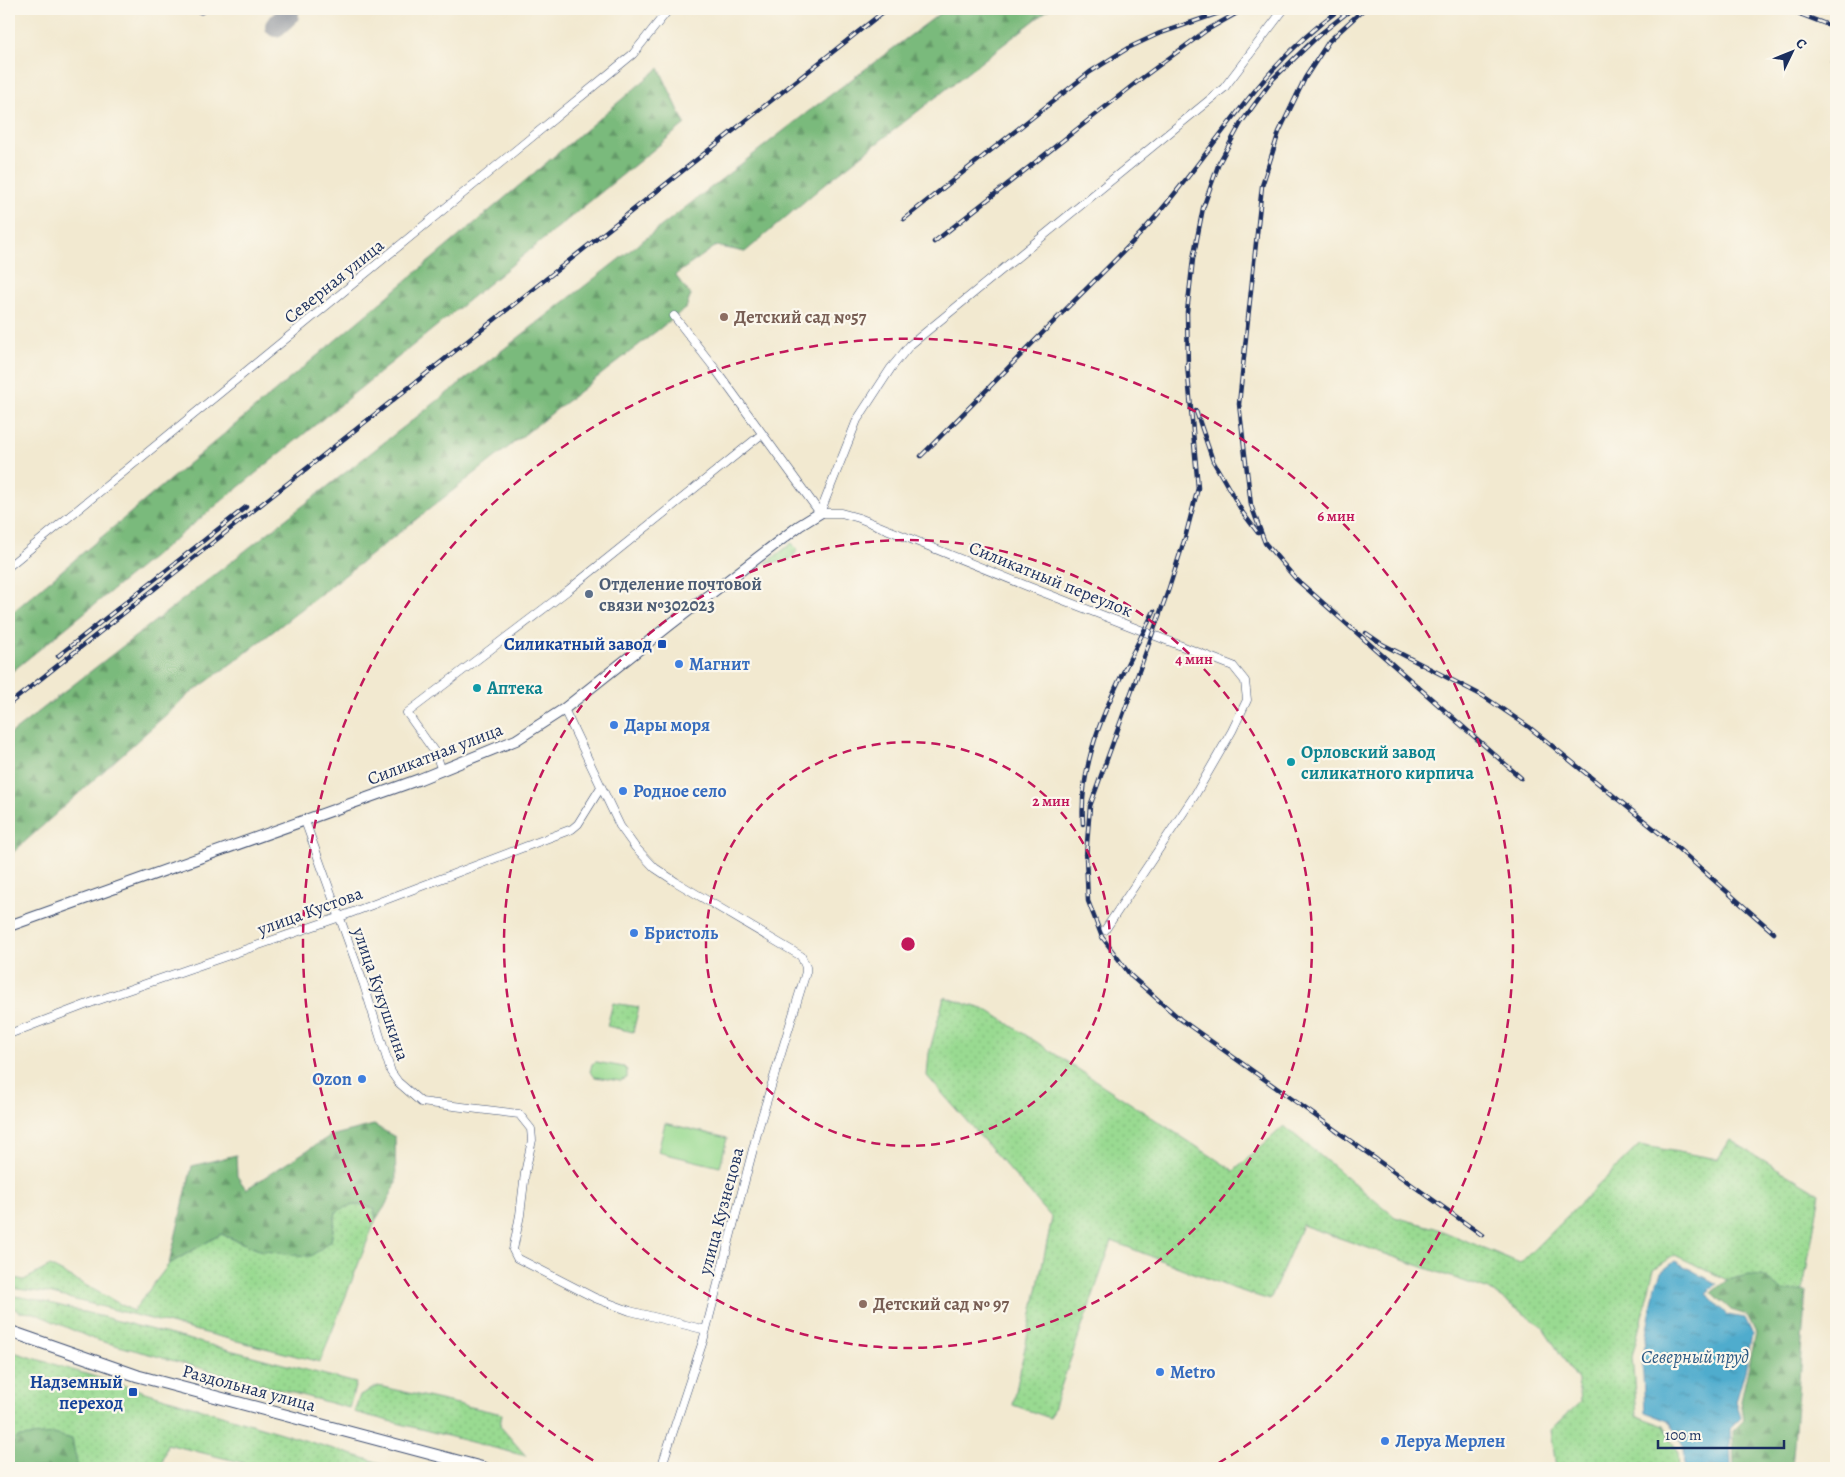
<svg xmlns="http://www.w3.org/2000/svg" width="1845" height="1477" viewBox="0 0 1845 1477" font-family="Alegreya,serif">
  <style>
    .grass { fill: url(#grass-dots); stroke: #5a8478 }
    .forest { fill: url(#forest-firs); stroke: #4a746c }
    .garden { fill: #99da91; stroke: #5a8478 }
    .water { fill: url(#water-ripples); stroke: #356e96 }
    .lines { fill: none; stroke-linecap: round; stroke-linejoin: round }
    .taxiway { stroke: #868c97; stroke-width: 22 }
    .minor-casing { stroke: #3b4b6f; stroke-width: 9 }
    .tertiary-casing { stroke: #3b4b6f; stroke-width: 12 }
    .secondary-casing { stroke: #3b4b6f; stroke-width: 13 }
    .minor { stroke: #fff; stroke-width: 8 }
    .tertiary { stroke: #fff; stroke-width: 10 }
    .secondary { stroke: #fff; stroke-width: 11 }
    .rail-casing { stroke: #1b2f5e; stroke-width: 4.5 }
    .rail { stroke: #fbf7ec; stroke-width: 2.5; stroke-dasharray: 8; stroke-linecap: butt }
    .ring { fill: none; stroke: #c2185b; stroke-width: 2.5; stroke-dasharray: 9 6 }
    .education-dot { fill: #8d6e63; stroke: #fbf7ec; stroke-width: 2 }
    .service-dot { fill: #5c6f8a; stroke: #fbf7ec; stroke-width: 2 }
    .transit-dot { fill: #1a4fb4; stroke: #fbf7ec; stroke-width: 2 }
    .shop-dot { fill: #3f7fe0; stroke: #fbf7ec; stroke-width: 2 }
    .culture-dot { fill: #0f9aa8; stroke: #fbf7ec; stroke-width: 2 }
    .labels { text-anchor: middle; stroke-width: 4.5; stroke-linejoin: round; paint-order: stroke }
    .street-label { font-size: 18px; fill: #1b2f5e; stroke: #fbf7ec }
    .education-label { font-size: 18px; font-weight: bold; fill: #785e54; stroke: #fbf7ec; text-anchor: start }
    .service-label { font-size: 18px; font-weight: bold; fill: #4e5e75; stroke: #fbf7ec; text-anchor: start }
    .transit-label { font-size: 18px; font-weight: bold; fill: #164399; stroke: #fbf7ec; text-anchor: end }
    .shop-label { font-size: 18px; font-weight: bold; fill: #366cbe; stroke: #fbf7ec; text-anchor: start }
    .culture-label { font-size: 18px; font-weight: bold; fill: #0d838f; stroke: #fbf7ec; text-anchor: start }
    .water-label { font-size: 19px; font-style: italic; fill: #2d5b85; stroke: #fbf7ec }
    .centre { fill: #c2185b; stroke: #fbf7ec; stroke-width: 2.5 }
    .ring-label { font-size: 15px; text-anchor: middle; font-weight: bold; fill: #c2185b; stroke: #fbf7ec; stroke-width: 4.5; stroke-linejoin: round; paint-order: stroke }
  </style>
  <defs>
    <pattern id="grass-dots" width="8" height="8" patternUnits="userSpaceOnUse" patternTransform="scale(1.25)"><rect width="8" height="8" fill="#99da91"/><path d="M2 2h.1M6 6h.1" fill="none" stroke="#83bb7f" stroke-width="1.8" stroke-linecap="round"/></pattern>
    <pattern id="forest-firs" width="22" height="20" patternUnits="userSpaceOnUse" patternTransform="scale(1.25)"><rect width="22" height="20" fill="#7aba7b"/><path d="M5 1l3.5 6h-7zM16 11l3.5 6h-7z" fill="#639868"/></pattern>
    <pattern id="water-ripples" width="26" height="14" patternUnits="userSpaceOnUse" patternTransform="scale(1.25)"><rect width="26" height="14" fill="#4faccd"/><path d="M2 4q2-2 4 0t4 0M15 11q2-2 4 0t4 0" fill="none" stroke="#418caa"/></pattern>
  </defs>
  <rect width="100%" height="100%" fill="#fbf7ec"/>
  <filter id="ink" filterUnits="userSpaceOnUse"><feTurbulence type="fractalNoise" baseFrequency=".02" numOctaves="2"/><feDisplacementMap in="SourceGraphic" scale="10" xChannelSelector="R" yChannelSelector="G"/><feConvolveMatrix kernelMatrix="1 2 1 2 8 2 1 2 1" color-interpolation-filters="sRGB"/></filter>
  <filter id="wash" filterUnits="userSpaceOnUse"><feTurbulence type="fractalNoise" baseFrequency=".0096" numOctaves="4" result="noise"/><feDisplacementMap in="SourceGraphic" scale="20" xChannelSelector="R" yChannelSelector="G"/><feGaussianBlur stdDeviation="1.12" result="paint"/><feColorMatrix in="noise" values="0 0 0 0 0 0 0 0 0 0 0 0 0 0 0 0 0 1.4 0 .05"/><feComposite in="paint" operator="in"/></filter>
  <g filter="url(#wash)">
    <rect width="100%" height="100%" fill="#f2e9d0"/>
    <path class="grass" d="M792,543L797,550C791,564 780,562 766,563Z
      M944,997L989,1011L1234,1171L1284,1126L1395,1217L1435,1228L1520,1263L1639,1145L1718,1159L1730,1140L1820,1194L1800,1305L1733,1283L1675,1255L1654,1269L1632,1357L1637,1416L1664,1426L1678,1453L1679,1468H1556L1551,1430L1580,1402L1578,1381L1542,1326L1489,1290L1302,1225L1270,1300L1232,1288L1112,1241L1050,1418L1013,1405L1052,1218L927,1076L929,1053Z
      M613,1003L639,1007L633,1032L607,1026Z
      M348,1205H366L374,1209L376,1219L320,1362L48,1293L9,1288V1277L24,1280L50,1266L133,1311L169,1264L221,1234L259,1250L331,1241L336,1212Z
      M9,1295L38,1300L356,1383L349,1408L93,1339L34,1313L19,1312L9,1305Z
      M10,1351L380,1463L379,1468H264L167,1444L161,1468H78L9,1449V1357Z
      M378,1386L502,1414L500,1426L526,1456L354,1412L360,1395Z"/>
    <path class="forest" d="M946,9H1049L826,183L745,252L716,246L675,275L691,295L686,308L243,655L187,696L9,856V735L809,111Z
      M659,68L685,124L9,674V615Z
      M374,1125L395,1137L396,1184L384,1208L376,1219L374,1209C360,1202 348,1205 336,1212L331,1241L311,1256L291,1255L259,1250L221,1234L169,1264L192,1166L236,1155L237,1176L246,1189L330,1136Z
      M1748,1275L1763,1276L1783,1291H1806L1792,1468H1734L1733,1431L1744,1420L1741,1401L1756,1333L1747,1315L1731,1310L1712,1292L1727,1280Z
      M54,1434L72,1439L78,1468H9V1449L18,1437Z"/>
    <path class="garden" d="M596,1062L624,1067L627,1070V1078L620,1081L595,1077L590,1072L592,1064Z
      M665,1123L727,1138L720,1167L658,1152Z"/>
    <path class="water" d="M1675,1261L1717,1284L1706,1293L1727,1315L1745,1318L1752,1333L1745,1371L1736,1402L1741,1418L1730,1429L1731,1468H1685L1684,1448L1669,1421L1645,1412L1642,1356L1655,1288L1661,1272Z"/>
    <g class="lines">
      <path class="taxiway" d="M276,26L288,15"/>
    </g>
  </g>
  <g filter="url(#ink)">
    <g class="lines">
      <defs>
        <path id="minor" d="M199,9L201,10L203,9
          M674,316L716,370L820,513
          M820,513H841L859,518L1027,586L1233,666L1245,681L1247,700L1232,731L1195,795L1105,930
          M820,513L857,420L891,368L910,345L1224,88L1284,9
          M9,566L633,54L669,9
          M564,709L620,826L635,847L655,868L676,882L801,956L806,967V972L759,1126L703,1341L661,1468
          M442,771L436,754L407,713L567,591L762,434
          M305,821L364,985L391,1072L398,1082L421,1102L519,1114L531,1129L532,1140L525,1173L520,1215L513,1250L517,1258L595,1298L630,1311L706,1330
          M9,1034L93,1002L340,917L572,829L578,824L601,787"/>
        <path id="tertiary" d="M9,926L420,779L516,740L564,709L671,624L799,526L820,513"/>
        <path id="secondary" d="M9,1331L138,1376L484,1468"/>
      </defs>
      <use href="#minor" class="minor-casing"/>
      <use href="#tertiary" class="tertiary-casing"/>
      <use href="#secondary" class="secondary-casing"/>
      <use href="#minor" class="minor"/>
      <use href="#tertiary" class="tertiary"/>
      <use href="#secondary" class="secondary"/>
      <defs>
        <path id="rail" d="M1364,9L1329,41L1305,78L1279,132L1262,186L1239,404L1251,505L1265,543L1296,579L1521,778
          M1787,9L1836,28
          M1832,62L1836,63
          M904,219L1090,72L1128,48L1158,34L1230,9
          M934,242L1142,78L1207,30L1244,9
          M1187,364L1198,488L1185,538L1168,591L1090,806L1086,856L1088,901L1102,937L1131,976L1180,1019L1482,1235
          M1188,369L1187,312L1193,259L1203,208L1219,163L1241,123L1273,79L1319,35L1352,9
          M1196,411L1213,461L1243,513L1258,533
          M921,456C971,406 1021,355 1070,305C1103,272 1138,239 1167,203C1224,134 1266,62 1340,9
          M1366,633L1382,644L1483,696L1529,727L1674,845L1774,933
          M58,656L246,507
          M9,704L887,9
          M1083,824C1078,747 1121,678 1154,611"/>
      </defs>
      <use href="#rail" class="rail-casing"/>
      <use href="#rail" class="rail"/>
    </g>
  </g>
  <g class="ring">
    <circle cx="908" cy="944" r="202"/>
    <circle cx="908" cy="944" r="404"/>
    <path d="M606 1468A605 605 0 1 1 1210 1468"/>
  </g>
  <g class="education-dot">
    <circle cx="724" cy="317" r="5"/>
    <circle cx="863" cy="1304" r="5"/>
  </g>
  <circle class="service-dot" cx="589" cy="594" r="5"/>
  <g class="transit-dot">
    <rect x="657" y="639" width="10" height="10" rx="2.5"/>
    <rect x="128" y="1387" width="10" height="10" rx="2.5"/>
  </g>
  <g class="shop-dot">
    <circle cx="679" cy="664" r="5"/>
    <circle cx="614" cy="725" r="5"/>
    <circle cx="623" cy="791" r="5"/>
    <circle cx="634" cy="933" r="5"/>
    <circle cx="362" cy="1079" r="5"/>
    <circle cx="1160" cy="1372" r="5"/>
    <circle cx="1385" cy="1441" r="5"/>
  </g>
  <g class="culture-dot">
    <circle cx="477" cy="688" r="5"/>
    <circle cx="1291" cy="762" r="5"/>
  </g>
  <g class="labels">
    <g class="street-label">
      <text transform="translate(334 281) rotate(-39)" y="6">Северная улица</text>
      <text transform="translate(1051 579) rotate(22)" y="6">Силикатный переулок</text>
      <text transform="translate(435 754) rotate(-21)" y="6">Силикатная улица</text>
      <text transform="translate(310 911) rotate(-20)" y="6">улица Кустова</text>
      <text transform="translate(381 994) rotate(71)" y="6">улица Кукушкина</text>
      <text transform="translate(721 1211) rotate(-75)" y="6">улица Кузнецова</text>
      <text transform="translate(249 1388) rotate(15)" y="6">Раздольная улица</text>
    </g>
    <g class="education-label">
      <text x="734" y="323">Детский сад №57</text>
      <text x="873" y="1310">Детский сад № 97</text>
    </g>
    <g class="service-label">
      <text x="599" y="590">Отделение почтовой<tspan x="599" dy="21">связи №302023</tspan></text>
    </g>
    <g class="transit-label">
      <text x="652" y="650">Силикатный завод</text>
      <text x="123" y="1388">Надземный<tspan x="123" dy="21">переход</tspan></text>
    </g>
    <g class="shop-label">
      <text x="689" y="670">Магнит</text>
      <text x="624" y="731">Дары моря</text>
      <text x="633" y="797">Родное село</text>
      <text x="644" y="939">Бристоль</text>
      <text x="352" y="1085" text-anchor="end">Ozon</text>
      <text x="1170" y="1378">Metro</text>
      <text x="1395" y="1447">Леруа Мерлен</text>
    </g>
    <g class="culture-label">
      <text x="487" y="694">Аптека</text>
      <text x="1301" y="758">Орловский завод<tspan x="1301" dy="21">силикатного кирпича</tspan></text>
    </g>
    <g class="water-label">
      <text x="1695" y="1363">Северный пруд</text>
    </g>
  </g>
  <circle cx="908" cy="944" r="8" class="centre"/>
  <g class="ring-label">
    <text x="1336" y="521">6 мин</text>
    <text x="1194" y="664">4 мин</text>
    <text x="1051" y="806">2 мин</text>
  </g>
  <rect width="1845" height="1477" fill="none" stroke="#fbf7ec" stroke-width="30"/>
  <g transform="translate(1792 52) rotate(47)" stroke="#fbf7ec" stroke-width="4" paint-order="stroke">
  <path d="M0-4L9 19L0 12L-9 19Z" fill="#1b2f5e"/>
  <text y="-8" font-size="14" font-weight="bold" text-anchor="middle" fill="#1b2f5e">С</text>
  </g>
  <path d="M1658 1440v8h126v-8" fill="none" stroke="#1b2f5e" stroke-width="2.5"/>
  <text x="1665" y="1440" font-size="15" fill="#1b2f5e" stroke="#fbf7ec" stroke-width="4" paint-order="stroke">100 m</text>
</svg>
